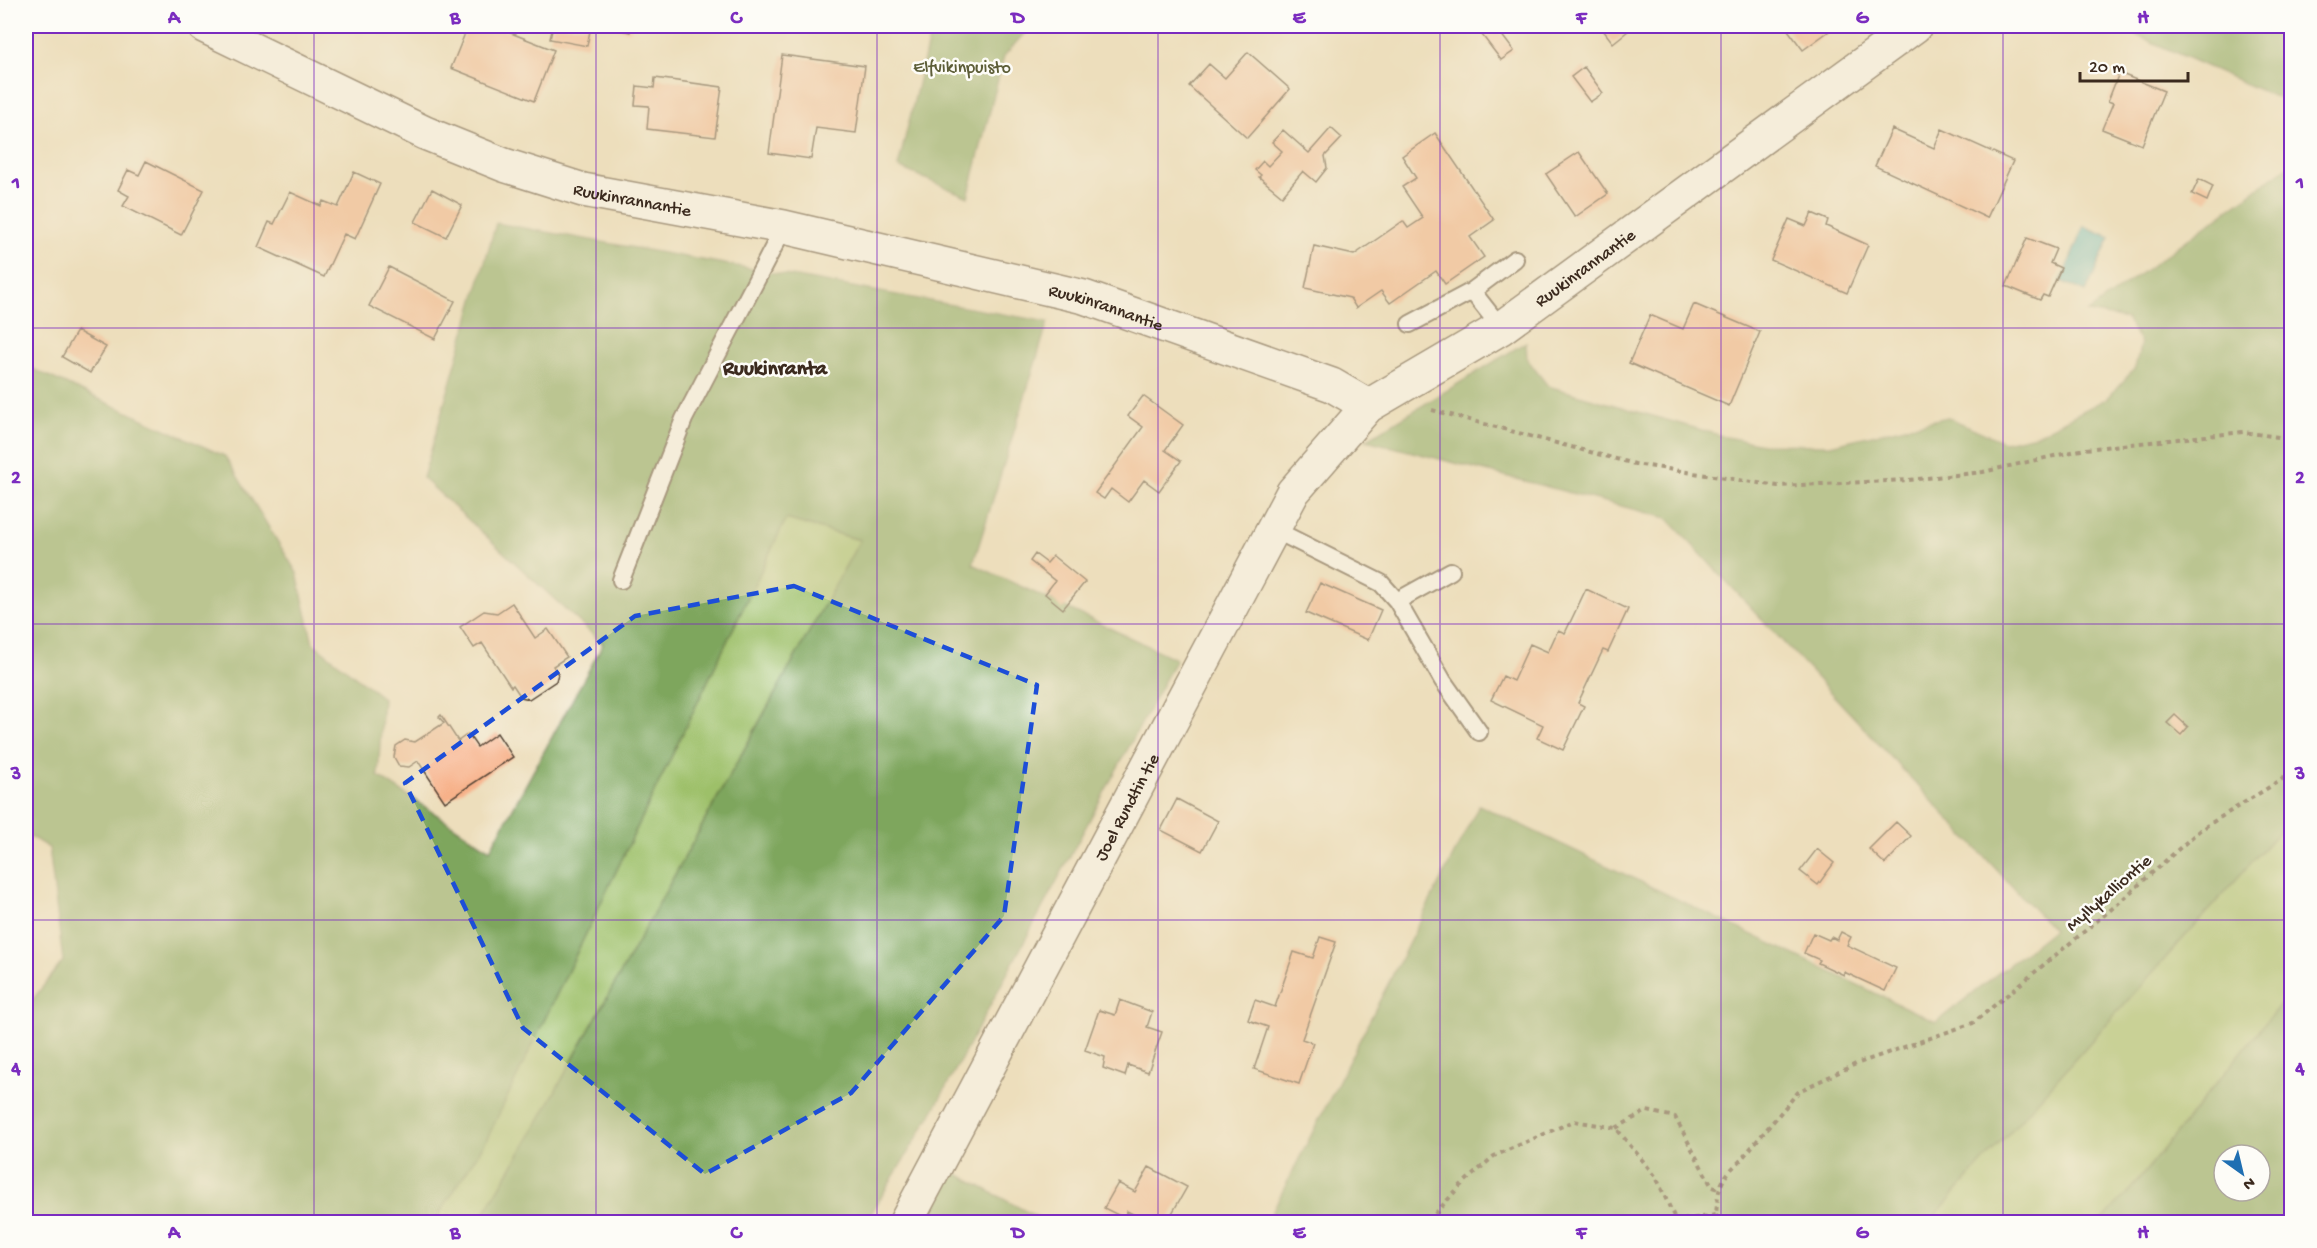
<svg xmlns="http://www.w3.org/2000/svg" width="2317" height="1248" viewBox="0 0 2317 1248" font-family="'Gochi Hand',sans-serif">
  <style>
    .green { fill: #9dc069; stroke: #6c7544; stroke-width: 1.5 }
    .forest { fill: #7ea65d; stroke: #5c683e; stroke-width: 1.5; fill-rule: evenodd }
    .water { fill: #3cadb6; stroke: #3c6c6a; stroke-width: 1.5 }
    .building { fill: #f7b189 }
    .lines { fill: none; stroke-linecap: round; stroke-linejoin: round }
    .service-casing { stroke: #564536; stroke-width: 20 }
    .minor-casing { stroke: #564536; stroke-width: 36 }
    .tertiary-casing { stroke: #564536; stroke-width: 36 }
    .path { stroke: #564536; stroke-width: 4; stroke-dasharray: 4.5 4.5; stroke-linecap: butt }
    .service { stroke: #fff; stroke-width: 16 }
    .minor { stroke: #fff; stroke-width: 33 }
    .tertiary { stroke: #fff; stroke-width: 33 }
    .marked { fill: none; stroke: #1d4ed8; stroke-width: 4.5; stroke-dasharray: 12 8; stroke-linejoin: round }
    .grid { fill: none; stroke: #7b2cbf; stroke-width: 1.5; stroke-opacity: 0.55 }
    .labels { text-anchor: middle; stroke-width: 5; stroke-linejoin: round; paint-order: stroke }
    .park-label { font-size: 18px; fill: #5d5e38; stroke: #fdfcf7 }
    .street-label { font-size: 18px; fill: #3b2a1e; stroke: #fdfcf7 }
    .quarter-label { font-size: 21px; font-weight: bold; fill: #3b2a1e; stroke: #fdfcf7 }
    .neatline { fill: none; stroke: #7b2cbf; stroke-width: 2 }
    .grid-label { font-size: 20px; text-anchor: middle; font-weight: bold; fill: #7b2cbf }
  </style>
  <rect width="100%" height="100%" fill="#fdfcf7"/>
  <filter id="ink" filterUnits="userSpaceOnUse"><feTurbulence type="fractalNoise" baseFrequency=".0167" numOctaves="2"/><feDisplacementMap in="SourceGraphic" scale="12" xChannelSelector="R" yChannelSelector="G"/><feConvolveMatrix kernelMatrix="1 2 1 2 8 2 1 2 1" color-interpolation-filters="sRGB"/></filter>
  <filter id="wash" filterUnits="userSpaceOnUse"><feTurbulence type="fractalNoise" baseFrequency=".008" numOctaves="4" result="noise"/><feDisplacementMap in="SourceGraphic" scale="24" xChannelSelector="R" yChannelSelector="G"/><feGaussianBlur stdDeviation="1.35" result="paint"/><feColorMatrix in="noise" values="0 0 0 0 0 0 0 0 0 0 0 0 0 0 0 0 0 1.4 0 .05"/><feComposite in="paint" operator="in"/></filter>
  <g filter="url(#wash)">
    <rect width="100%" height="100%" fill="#eddebc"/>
    <path class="green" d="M786,519L860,540L530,1137L479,1222H434L486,1140Z
      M2291,818V991L2136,1183L2101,1222H1929Z"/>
    <path class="forest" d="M932,26H1031L1004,56L968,197L898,167Z
      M2116,26H2291V104Z
      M2291,164V818L1929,1222H1267L1479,805L1936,1022L2053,930L1667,518L1366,440L1526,342L1527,359L1548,386L1726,437L1763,444L1830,445L1947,417L2004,442L2036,435L2108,398L2135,368L2141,343L2126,319L2088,312Z
      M496,223L1048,322L973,564L1176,659L935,1108L866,1222H479L530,1137L860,540L786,519L486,1141L434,1222H26V1008L63,961L49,848L26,834V366L225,456L297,573L313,643L383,698L378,776L490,850L603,644L423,478Z
      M2291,991L2292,1213L2286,1222H2101L2136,1183ZM2224,1155H2260V1191H2224Z
      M952,1171L1046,1222H928Z"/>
    <path class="water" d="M2084,226L2110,237L2086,292L2061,281Z"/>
    <g id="blocks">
      <path class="building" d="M468,26H493L554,50L534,101L451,68Z
        M553,26H591L587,46L550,39Z
        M605,26H632L630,32Z
        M1495,26L1514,51L1501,60L1482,35Z
        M1600,26H1624L1628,31L1613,43Z
        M1785,26H1836L1803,50Z
        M1248,52L1290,89L1247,138L1189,86L1209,64L1225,78Z
        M782,55L865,66L856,133L816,128L811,159L769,153Z
        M1584,67L1603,93L1590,102L1571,77Z
        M2119,73L2164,91L2142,145L2102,129L2113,103L2108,101Z
        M655,78L722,87L715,137L647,129L649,106L635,105L637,86L654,88Z
        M1331,128L1342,138L1325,156L1327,168L1316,182L1303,171L1282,196L1259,177L1261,175L1255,170L1263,161L1268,166L1282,151L1272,142L1283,130L1309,153Z
        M1892,129L1934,148L1942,129L2013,161L1987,218L1875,166Z
        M1435,133L1494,220L1470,237L1484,257L1445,284L1436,271L1390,303L1381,291L1356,308L1350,298L1305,288L1314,246L1354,255L1403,221L1408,228L1423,218L1402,187L1416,178L1402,156Z
        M1579,152L1608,194L1575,217L1546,174Z
        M146,161L204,190L181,235L123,206L129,196L118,190L128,170L139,175Z
        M354,172L380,184L355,239L344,234L324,277L258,247L269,222L274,224L290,192L321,206L323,201L338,207Z
        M2199,179L2213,186L2207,201L2192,194Z
        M432,189L462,205L446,237L415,222Z
        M1812,213L1828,220L1826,226L1868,245L1847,293L1771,260L1789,219L1806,226Z
        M2027,238L2056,249L2050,263L2061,268L2048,297L2043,295L2040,300L2006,286Z
        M389,267L455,301L435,339L369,306Z
        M1694,304L1760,332L1729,406L1629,363L1650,315L1683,329Z
        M77,331L106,347L90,373L62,357Z
        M1143,396L1183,425L1165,450L1181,461L1159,491L1144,480L1128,502L1111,489L1104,499L1095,493L1143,427L1128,416Z
        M1035,554L1047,563L1053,556L1085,582L1063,609L1045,594L1055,581L1030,561Z
        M1320,583L1381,610L1368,640L1306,613Z
        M1586,589L1628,609L1608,652L1603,650L1578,703L1584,706L1563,750L1537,738L1543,725L1491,700L1503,676L1513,681L1530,644L1548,652L1558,630L1565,633Z
        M512,603L535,638L548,629L567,657L553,666L558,674L556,681L529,699L521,697L513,685L511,687L482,643L474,648L460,627L484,611L497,613Z
        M441,715L458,741L468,734L477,747L497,733L513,757L445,802L418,761L409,767L399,766L394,757L396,746L405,740L415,742L444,723L439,717Z
        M2175,715L2188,727L2181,735L2167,723Z
        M1177,799L1218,821L1202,851L1161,830Z
        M1896,822L1911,836L1885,864L1869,849Z
        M1817,849L1834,863L1818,885L1800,871Z
        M1841,932L1851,937L1847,945L1896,968L1885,991L1844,972V975L1818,963L1820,960L1804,953L1813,933L1829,940L1831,937L1837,940Z
        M1320,937L1336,942L1302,1039L1313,1043L1299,1084L1254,1069L1268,1027L1248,1020L1255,1000L1275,1007L1294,952L1313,958Z
        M1120,1000L1152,1012L1147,1027L1162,1032L1148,1072L1128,1065L1125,1076L1103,1068L1105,1057L1085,1050L1099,1010L1115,1015Z
        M1149,1167L1187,1187L1167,1222H1149L1127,1211L1124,1218L1104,1208L1118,1183L1135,1192Z"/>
    </g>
  </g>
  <g filter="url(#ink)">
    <use href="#blocks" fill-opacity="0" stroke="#564536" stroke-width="1.5"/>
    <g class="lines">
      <defs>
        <path id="service" d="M1472,291L1501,328
          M1410,324L1472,291L1515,259
          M1273,529L1381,583L1397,601L1443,681L1479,732
          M621,580L684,419L784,227
          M1397,601L1451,571"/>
        <g id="minor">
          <path id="s1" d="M204,26L425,133L504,165L583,190L784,227L1084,297L1332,385L1368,406"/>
        </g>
        <g id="tertiary">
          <path id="s2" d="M906,1222L1293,492L1368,406L1501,328L1915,26"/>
        </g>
      </defs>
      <use href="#service" class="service-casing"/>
      <use href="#minor" class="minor-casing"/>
      <use href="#tertiary" class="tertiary-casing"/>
      <path class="path" d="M1432,410L1635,464L1778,486L1909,480L1983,472L2085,449L2243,432L2292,439
        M1616,1128L1647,1111L1675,1117L1712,1187L1718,1189
        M1716,1215L1719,1222
        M1431,1222L1434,1215L1460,1186L1494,1156L1574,1121L1616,1128L1656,1177L1676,1221L1716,1215C1718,1191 1719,1179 1739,1162L1799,1091L1856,1064L1973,1023L2114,907L2200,830L2292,773"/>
      <use href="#service" class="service"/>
      <use href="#minor" class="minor"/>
      <use href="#tertiary" class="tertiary"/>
    </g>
  </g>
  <path d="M0 0H2317V1248H0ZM794,586L1037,685L1004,916L851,1093L705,1174L523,1028L405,783L635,616Z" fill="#eddebc" fill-opacity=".55" fill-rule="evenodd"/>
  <path class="marked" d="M794,586L1037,685L1004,916L851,1093L705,1174L523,1028L405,783L635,616Z"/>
  <path class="grid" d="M314,26V1222M596,26V1222M877,26V1222M1158,26V1222M1440,26V1222M1721,26V1222M2003,26V1222M26,328H2292M26,624H2292M26,920H2292"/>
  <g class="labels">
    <g class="park-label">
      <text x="962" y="72">Elfvikinpuisto</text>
    </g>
    <g class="street-label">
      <text dy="6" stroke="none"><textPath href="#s1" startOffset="464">Ruukinrannantie</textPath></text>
      <text dy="6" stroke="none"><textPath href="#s2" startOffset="1198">Ruukinrannantie</textPath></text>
      <text dy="6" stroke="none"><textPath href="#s1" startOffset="950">Ruukinrannantie</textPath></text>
      <text dy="6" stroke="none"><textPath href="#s2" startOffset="470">Joel Rundtin tie</textPath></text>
      <text transform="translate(2108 892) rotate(-41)" y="6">Myllykalliontie</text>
    </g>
    <g class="quarter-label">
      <text x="775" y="374">Ruukinranta</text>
    </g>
  </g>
  <rect width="2317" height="1248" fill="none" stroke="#fdfcf7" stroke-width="66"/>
  <g transform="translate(2242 1173) rotate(146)"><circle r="28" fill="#fdfcf7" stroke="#afa8a0" stroke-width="1.5"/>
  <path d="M0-4.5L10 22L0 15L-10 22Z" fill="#1f6fb2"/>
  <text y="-9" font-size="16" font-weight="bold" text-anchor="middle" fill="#3b2a1e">N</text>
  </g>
  <path d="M2080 72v9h108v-9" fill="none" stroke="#3b2a1e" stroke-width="3"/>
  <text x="2089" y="72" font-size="18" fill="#3b2a1e" stroke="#fdfcf7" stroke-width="4.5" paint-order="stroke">20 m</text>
  <rect x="33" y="33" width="2251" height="1182" class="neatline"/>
  <g class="grid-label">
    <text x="174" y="23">A</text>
    <text x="455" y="23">B</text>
    <text x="736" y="23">C</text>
    <text x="1018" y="23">D</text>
    <text x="1299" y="23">E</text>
    <text x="1581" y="23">F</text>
    <text x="1862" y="23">G</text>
    <text x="2143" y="23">H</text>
    <text x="16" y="188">1</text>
    <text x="2300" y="188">1</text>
    <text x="16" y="483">2</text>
    <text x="2300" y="483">2</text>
    <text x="16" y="779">3</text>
    <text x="2300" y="779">3</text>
    <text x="16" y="1074">4</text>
    <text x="2300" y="1074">4</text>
    <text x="174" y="1238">A</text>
    <text x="455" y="1238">B</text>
    <text x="736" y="1238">C</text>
    <text x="1018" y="1238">D</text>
    <text x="1299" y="1238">E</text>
    <text x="1581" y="1238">F</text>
    <text x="1862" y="1238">G</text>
    <text x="2143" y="1238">H</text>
  </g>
</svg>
